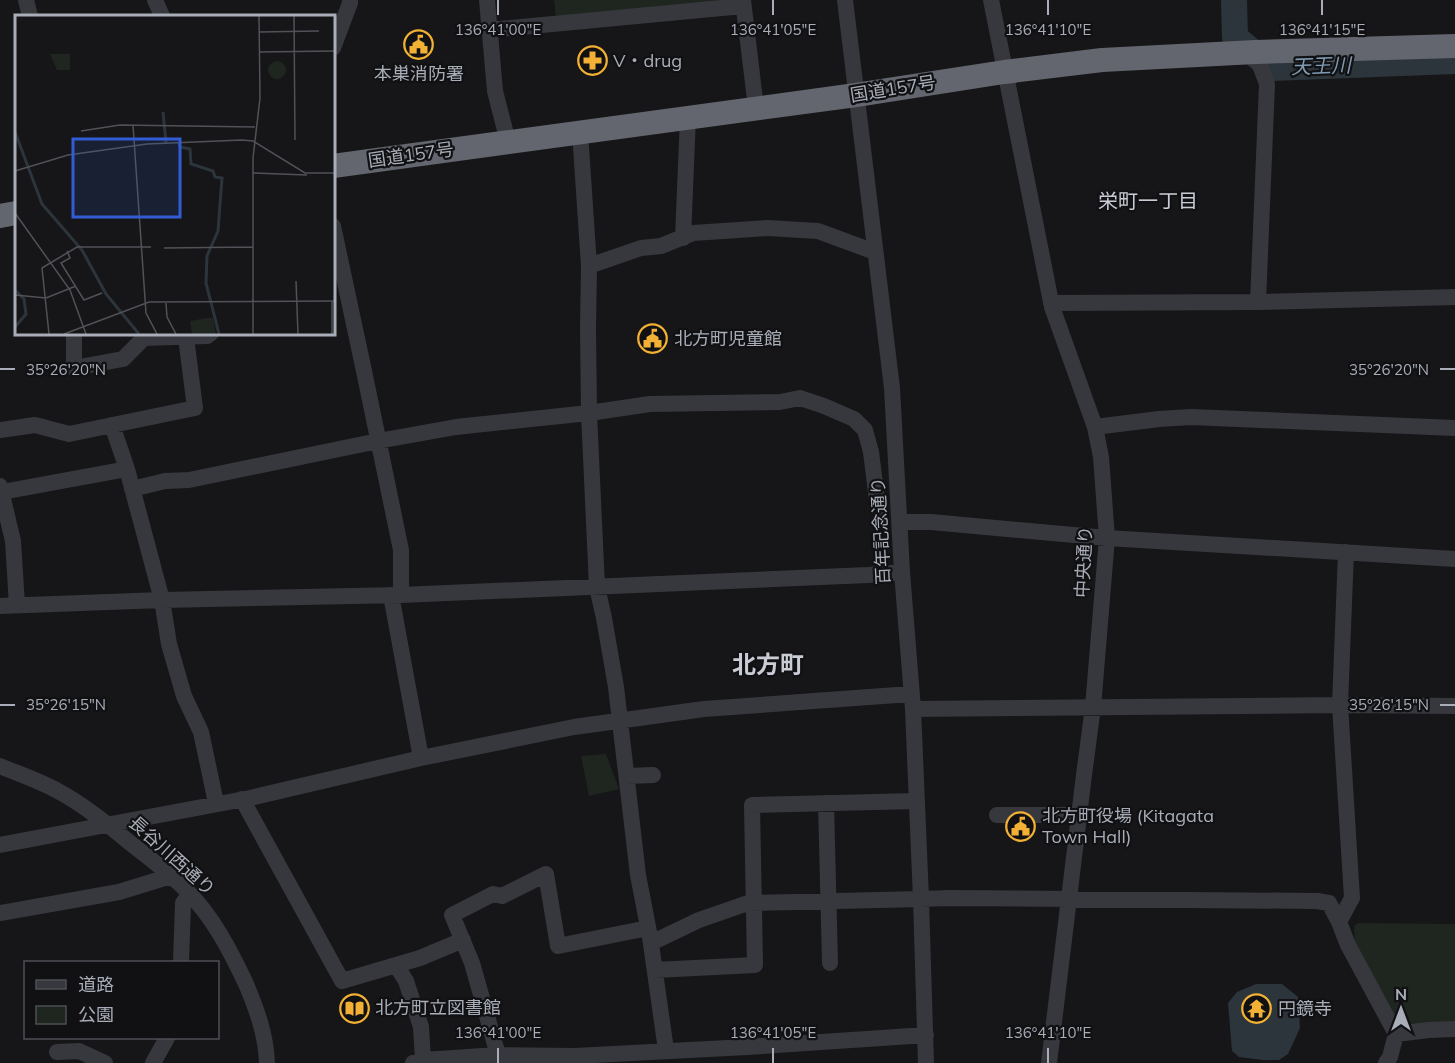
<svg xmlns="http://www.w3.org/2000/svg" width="1455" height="1063" viewBox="0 0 1455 1063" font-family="Mulish,'Noto Sans JP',sans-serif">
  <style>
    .green { fill: #1e261f }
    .water { fill: #2c353c }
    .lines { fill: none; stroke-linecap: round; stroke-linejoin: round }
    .river { stroke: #2c353c; stroke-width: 26 }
    .minor { stroke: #37383d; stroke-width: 16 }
    .highway { stroke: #63666e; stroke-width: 24 }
    .ticks { fill: none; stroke: #a8adb8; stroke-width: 2 }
    .labels { text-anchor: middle; stroke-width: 4.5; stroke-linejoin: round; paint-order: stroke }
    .poi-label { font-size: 18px; fill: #a8adb8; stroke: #111113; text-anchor: start }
    .street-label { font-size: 18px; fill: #a8adb8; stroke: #111113 }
    .water-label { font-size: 20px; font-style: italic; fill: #7f9bb3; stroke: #111113 }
    .neighbourhood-label { font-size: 20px; fill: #c9ccd4; stroke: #111113 }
    .district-label { font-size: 24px; font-weight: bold; fill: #c9ccd4; stroke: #111113 }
    .inset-river { fill: none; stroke: #2c353c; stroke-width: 3 }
    .inset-road { fill: none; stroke: #505258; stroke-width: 1.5 }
    .view { fill: #325cd3; fill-opacity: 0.15; stroke: #325cd3; stroke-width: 3 }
    .inset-edge { fill: none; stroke: #a8adb8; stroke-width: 3 }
    .ticks-label { font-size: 15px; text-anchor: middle; fill: #a8adb8; stroke: #111113; stroke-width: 4.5; stroke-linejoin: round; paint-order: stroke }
  </style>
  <rect width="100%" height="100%" fill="#161618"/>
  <path class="green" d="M554,0H730L556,18Z
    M606,754L619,789L589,796L581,756Z
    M1358,923L1455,924V1023L1408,1025L1397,1022L1355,944L1354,926Z"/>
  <path class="water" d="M1256,984H1282L1298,997L1300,1028L1288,1054L1279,1060H1263L1239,1057L1232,1051L1228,1003L1237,992Z"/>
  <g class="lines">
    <path class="river" d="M1234,0L1235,37L1271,68L1455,61"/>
    <path class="minor" d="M26,0L30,16
      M155,0L162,16
      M487,0L495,91L508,142
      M743,0L756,108
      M845,0L892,388L902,572L913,709L921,899L926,1063
      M991,0L1052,307L1095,427L1101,457L1107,538L1093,707L1084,775L1049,1063
      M489,30L743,6
      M333,48L350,3V0
      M1255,52L1267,84L1258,302
      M580,132L589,266L588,328L589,413L597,587L604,618L616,687L638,875L650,937L666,1050
      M333,226L364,371L401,550V595
      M683,238L688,117
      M589,266L641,248L661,246L693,233L768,228L818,231L875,252
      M1051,303L1258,302L1455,297
      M74,333V368L123,359L144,338L207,336L211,333
      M112,425L127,469L162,600L169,644L184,696L201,732L216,803
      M1095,427L1159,419L1191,417L1455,428
      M0,430L35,425L69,434L195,408L186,337
      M0,486L13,541L17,605
      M132,489L165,481L189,480L378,441L456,427L589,413L650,404L780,402L800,398L824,406L854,419L865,430L871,452L878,508
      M2,492L127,469
      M900,522H931L1107,538L1455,559
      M391,595L421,758
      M0,606L162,600L401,595L868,575L902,572
      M913,709L1340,705L1455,706
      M0,766C19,774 40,781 58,791C84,805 107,824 129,842C149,858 170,873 188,892C213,917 231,952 246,984C257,1010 266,1035 267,1063
      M627,776L653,775
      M242,799L342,981L420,958L463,940
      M826,803L830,963
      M997,815H1079
      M0,845L250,798L421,758L574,727L704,709L911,694
      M0,913L119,892L171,876
      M1339,922L1352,898L1340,705L1346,552
      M651,943L699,920L748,903L921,899L950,898L1317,901L1329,903L1339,922L1348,945L1396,1034
      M181,962L183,903L190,894
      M396,965L406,981L421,1027L423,1060
      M655,970L755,965L752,805L917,801
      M57,1052L79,1051L105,1063
      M498,1055L472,963L452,915L493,894L502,896L546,874L558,946L648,928
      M153,1063L167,1038
      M413,1063L423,1060L498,1055L575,1056L747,1047L926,1035
      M1386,1063L1390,1057L1396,1034L1429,1030L1455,1029"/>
    <path class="highway" d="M333,166L856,95L1004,72L1102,60L1255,52L1455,46
      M0,216L16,213"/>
  </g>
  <path class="ticks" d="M498,0V15M773,0V15M1048,0V15M1322,0V15M0,369H15M1440,369H1455M0,705H15M1440,705H1455M498,1048V1063M773,1048V1063M1048,1048V1063"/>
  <defs>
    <symbol id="civic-ring" viewBox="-11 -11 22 22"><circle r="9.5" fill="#111113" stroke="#f2b134" stroke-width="1.5"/><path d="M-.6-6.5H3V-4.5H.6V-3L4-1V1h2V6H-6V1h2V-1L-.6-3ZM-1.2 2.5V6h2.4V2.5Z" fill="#f2b134"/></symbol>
    <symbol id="pharmacy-ring" viewBox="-11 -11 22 22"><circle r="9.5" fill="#111113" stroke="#f2b134" stroke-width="1.5"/><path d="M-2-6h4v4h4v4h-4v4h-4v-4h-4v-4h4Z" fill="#f2b134"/></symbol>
    <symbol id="library-ring" viewBox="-11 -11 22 22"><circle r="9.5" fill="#111113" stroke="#f2b134" stroke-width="1.5"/><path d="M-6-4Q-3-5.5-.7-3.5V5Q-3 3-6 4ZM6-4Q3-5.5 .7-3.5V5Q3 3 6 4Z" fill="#f2b134"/></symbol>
    <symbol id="temple-ring" viewBox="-11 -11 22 22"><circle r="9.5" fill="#111113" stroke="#f2b134" stroke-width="1.5"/><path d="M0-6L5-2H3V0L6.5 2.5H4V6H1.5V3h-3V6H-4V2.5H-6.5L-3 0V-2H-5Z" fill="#f2b134"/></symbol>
  </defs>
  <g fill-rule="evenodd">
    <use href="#civic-ring" x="402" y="28" width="33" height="33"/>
    <use href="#pharmacy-ring" x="576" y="44" width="33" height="33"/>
    <use href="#civic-ring" x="636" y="322" width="33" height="33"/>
    <use href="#civic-ring" x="1004" y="810" width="33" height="33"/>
    <use href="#library-ring" x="338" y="992" width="33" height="33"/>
    <use href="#temple-ring" x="1240" y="992" width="33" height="33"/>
  </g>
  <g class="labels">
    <g class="poi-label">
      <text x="613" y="67">V・drug</text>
      <text x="419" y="80" text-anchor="middle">本巣消防署</text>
      <text x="674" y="345">北方町児童館</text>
      <text x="1042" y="822">北方町役場 (Kitagata<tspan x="1042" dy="21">Town Hall)</tspan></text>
      <text x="375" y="1014">北方町立図書館</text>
      <text x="1278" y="1015">円鏡寺</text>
    </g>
    <g class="street-label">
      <text transform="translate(893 89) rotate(-9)" y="6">国道157号</text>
      <text transform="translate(411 155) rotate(-8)" y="6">国道157号</text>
      <text transform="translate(881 531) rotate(-93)" y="6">百年記念通り</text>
      <text transform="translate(1084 562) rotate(-87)" y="6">中央通り</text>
      <text transform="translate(172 856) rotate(42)" y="6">長谷川西通り</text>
    </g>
    <g class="water-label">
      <text transform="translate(1321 66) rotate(-2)" y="7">天王川</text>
    </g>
    <g class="neighbourhood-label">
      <text x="1148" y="208">栄町一丁目</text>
    </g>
    <g class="district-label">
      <text x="768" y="673">北方町</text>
    </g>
  </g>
  <g transform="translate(15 15)">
    <rect width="320" height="320" fill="#161618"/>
    <path d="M35,39H55V55H42ZM253 55a9 9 0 1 1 18 0a9 9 0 1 1-18 0ZM192,303H198L201,319H177L175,306Z" fill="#1e261f"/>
    <path class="inset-river" d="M148,97L151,128M0,117L27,189L67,235L91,279L124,319M164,128L165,132L175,134L176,149L198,156L200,162L207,163L203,216L192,241L191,268L204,319M0,275L9,284L11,299L0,312"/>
    <path class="inset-road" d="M279,1L280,125M244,17L304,16M244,37L320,36M118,110L131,298L142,319M66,116L105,110L240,112M0,156L53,140L132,129L227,125L238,126L290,158H320M238,158L292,160M0,198L55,275L71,319M149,233L238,232M52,236L55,243L46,248L69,285L87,278M281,266L283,319M0,280L31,283L61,271M317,287V319M151,288L152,302L161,319M34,319L27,253L62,232H136M49,319L134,287L320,286M238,319V143L245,83L244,1"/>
    <path class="view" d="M58,124H165V202H58Z"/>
    <rect width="320" height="320" class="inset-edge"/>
  </g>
  <g class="ticks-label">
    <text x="498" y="35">136°41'00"E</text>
    <text x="773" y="35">136°41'05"E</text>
    <text x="1048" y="35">136°41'10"E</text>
    <text x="1322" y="35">136°41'15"E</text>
    <text x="66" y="375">35°26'20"N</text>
    <text x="1389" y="375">35°26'20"N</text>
    <text x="66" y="710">35°26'15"N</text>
    <text x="1389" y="710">35°26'15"N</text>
    <text x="498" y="1038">136°41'00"E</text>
    <text x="773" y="1038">136°41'05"E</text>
    <text x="1048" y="1038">136°41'10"E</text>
  </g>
  <rect x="24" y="961" width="195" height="78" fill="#111113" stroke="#4d4f55" stroke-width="1.5"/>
  <rect x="36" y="980" width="30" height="9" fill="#37383d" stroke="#4d4f55" stroke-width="1.5"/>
  <text x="78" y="991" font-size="18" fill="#a8adb8">道路</text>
  <rect x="36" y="1006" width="30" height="18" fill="#1e261f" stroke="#4d4f55" stroke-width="1.5"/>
  <text x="78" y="1021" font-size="18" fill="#a8adb8">公園</text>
  <g transform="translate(1401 1009)" stroke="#111113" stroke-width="4.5" paint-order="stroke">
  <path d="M0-4.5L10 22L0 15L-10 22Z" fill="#a8adb8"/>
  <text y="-9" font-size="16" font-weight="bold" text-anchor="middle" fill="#a8adb8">N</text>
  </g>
</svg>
